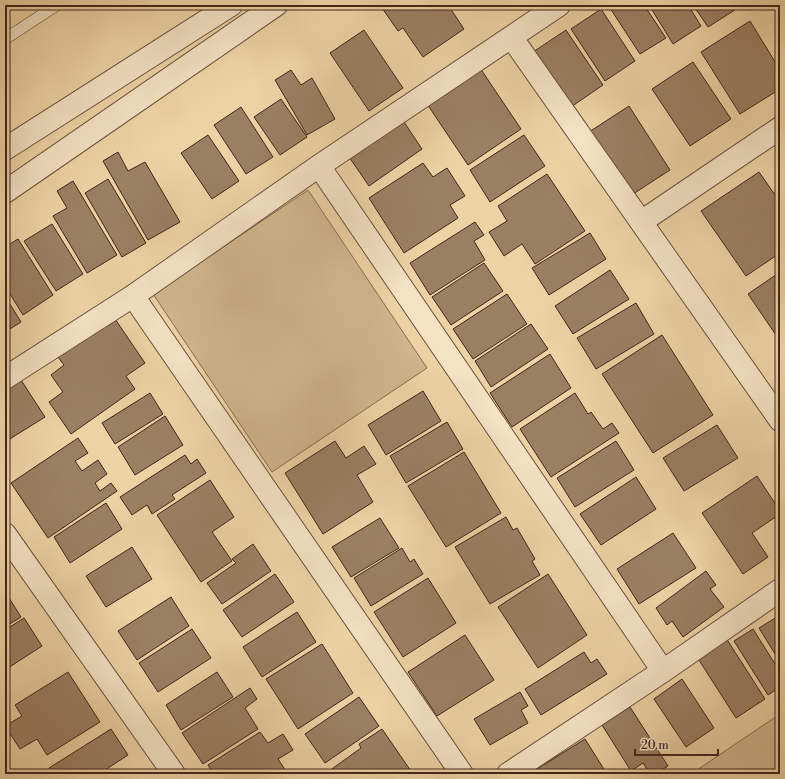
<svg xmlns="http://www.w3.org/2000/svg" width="785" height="779" viewBox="0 0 785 779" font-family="'Libre Bodoni',serif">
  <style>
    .green { fill: #d0b68d; stroke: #886e54 }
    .building { fill: #9a8063; stroke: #41261c }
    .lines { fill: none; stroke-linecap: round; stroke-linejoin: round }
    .service-casing { stroke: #6c513e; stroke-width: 12 }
    .minor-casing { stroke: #6c513e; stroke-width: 24 }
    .tertiary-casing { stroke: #6c513e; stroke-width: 24 }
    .service { stroke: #f3e2c4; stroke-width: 11 }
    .minor { stroke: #f3e2c4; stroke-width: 22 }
    .tertiary { stroke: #f3e2c4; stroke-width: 22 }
  </style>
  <rect width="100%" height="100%" fill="#edd3a4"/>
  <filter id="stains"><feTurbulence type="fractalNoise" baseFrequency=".005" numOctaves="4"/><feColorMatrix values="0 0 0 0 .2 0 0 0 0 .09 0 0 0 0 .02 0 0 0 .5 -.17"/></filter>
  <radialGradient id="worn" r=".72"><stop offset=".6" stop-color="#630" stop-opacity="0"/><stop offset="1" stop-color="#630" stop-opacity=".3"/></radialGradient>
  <path class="green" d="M308,190L427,368L272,472L153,294Z
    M780,714V774H691Z"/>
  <path class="building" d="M380,5H448L464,29L423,57L403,28L398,31Z
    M608,5H644L666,38L640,54Z
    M649,5H688L701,26L673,44Z
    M693,5H736L738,8L708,27Z
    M601,9L635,61L605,81L571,29Z
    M750,21L780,70V89L740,114L701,52Z
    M364,30L403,88L369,111L330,53Z
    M566,30L603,85L568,109L530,54Z
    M693,62L731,119L690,146L652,89Z
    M480,68L521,129L468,165L427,104Z
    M291,70L301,85L312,78L335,119L307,135L275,80Z
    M281,99L307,137L280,155L254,117Z
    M629,106L670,170L630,196L589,132Z
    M241,107L273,157L246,174L214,125Z
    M400,116L422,149L369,186L347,154Z
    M208,135L239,181L212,199L181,153Z
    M524,135L545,166L490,202L470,170Z
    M118,152L128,171L145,162L180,222L148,240L103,161Z
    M423,163L433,177L447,168L465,196L450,205L458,218L404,253L369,198Z
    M759,172L780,202V253L746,276L701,211Z
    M547,174L585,231L535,264L522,244L504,256L489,232L507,221L498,206Z
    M108,179L146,243L122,257L85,193Z
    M73,181L117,255L87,273L53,216L67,208L57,191Z
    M475,222L484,235L474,241L485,260L430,295L410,263Z
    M52,224L83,274L56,291L24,241Z
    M590,233L606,259L549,295L532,268Z
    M18,239L53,295L23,315L5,286V247Z
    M484,263L503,291L451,325L432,297Z
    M610,270L629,299L573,334L555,306Z
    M780,272V341L748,294Z
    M507,294L527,324L473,359L453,329Z
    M5,296L21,322L5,332Z
    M636,303L654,334L596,369L577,338Z
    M113,316L145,363L126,376L135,389L71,434L49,402L63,392L51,375L64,365L55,353Z
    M531,324L548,349L491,387L475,361Z
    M662,335L713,415L653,453L602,374Z
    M550,354L571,388L512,427L490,393Z
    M21,380L45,417L5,442V390Z
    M423,391L441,421L386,455L368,425Z
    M150,393L163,414L115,444L102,423Z
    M575,393L588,414L591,412L603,429L612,423L619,433L551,477L520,429Z
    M165,416L183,445L135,475L118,447Z
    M447,422L463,449L406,483L390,456Z
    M717,425L738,458L684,491L663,458Z
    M78,438L88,453L75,461L82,471L98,460L107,474L95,483L100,491L111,483L117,491L48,538L11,483Z
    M335,441L346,458L364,446L376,464L357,475L373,502L323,534L285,473Z
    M616,441L634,470L575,507L557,478Z
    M464,452L501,513L446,547L408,486Z
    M185,455L191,464L197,459L206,473L172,495L175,499L152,514L147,505L132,515L120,497Z
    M757,476L780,511V514L752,533L768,557L743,574L702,513Z
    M636,477L656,509L601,545L580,514Z
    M210,480L234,517L212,532L232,561L201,582L157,515Z
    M106,503L122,529L70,563L54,537Z
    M506,517L513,530L517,528L535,559L532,561L540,575L490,604L455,547Z
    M380,518L399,548L351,577L332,547Z
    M673,533L696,568L639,604L617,569Z
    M253,544L271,571L222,604L207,583L236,563L232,559Z
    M132,547L152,579L106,607L86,576Z
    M402,548L410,562L414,559L423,574L371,606L354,578Z
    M706,571L716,585L710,589L724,607L683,637L672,621L667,625L656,608Z
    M275,574L294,602L242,637L223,610Z
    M548,574L587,635L538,668L498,607Z
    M428,578L456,623L403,657L374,612Z
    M6,593L21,617L5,627V594Z
    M171,597L189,626L137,660L118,631Z
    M297,612L316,642L262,677L243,647Z
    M780,615V662L759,628Z
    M24,618L42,646L5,670V630Z
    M192,629L211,658L158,692L139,663Z
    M753,629L780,672V687L768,695L734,641Z
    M465,635L494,680L437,716L408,672Z
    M726,638L765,699L736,718L697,657Z
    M322,644L353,693L298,729L266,679Z
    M584,652L591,663L597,659L607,674L541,715L525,689Z
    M68,672L100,722L47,755L37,739L20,749L5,726L22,716L15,705Z
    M217,672L233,697L181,730L166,705Z
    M682,679L714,728L686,747L654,699Z
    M250,688L257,699L245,708L258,729L203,764L182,733Z
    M520,692L528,706L521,710L528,723L490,745L474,719Z
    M359,697L379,726L325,763L305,734Z
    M630,707L668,766L655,774H650L643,763L631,771L602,725Z
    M111,729L128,755L99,774H53L49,768Z
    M382,729L413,774H332L329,771L361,748L359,744Z
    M260,732L268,743L283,734L293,750L278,759L288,774H213L208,765Z
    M585,739L607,774H529Z"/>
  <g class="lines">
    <defs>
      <path id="service" d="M5,39L57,5"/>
      <path id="minor" d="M512,38L780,420
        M319,166L663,671
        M641,222L780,128
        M133,296L462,774
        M5,378L133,296L319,166L559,5
        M5,534L174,774
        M508,774L663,671L780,590"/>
      <path id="tertiary" d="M5,149L231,5
        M5,192L276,5"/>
    </defs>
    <use href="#service" class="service-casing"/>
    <use href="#minor" class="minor-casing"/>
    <use href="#tertiary" class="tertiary-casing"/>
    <use href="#service" class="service"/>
    <use href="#minor" class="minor"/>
    <use href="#tertiary" class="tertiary"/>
  </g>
  <rect width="785" height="779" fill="none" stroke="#edd3a4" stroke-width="20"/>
  <rect x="6" y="6" width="773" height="767" fill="none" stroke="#41261c" stroke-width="2"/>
  <rect x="10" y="10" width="765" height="759" fill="none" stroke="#41261c"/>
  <path d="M635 749v6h83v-6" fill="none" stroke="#41261c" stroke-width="2"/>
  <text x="641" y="749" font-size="12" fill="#41261c" stroke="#f3e2c4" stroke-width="3" paint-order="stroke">20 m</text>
  <rect width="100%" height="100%" filter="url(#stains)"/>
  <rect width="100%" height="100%" fill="url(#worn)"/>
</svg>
